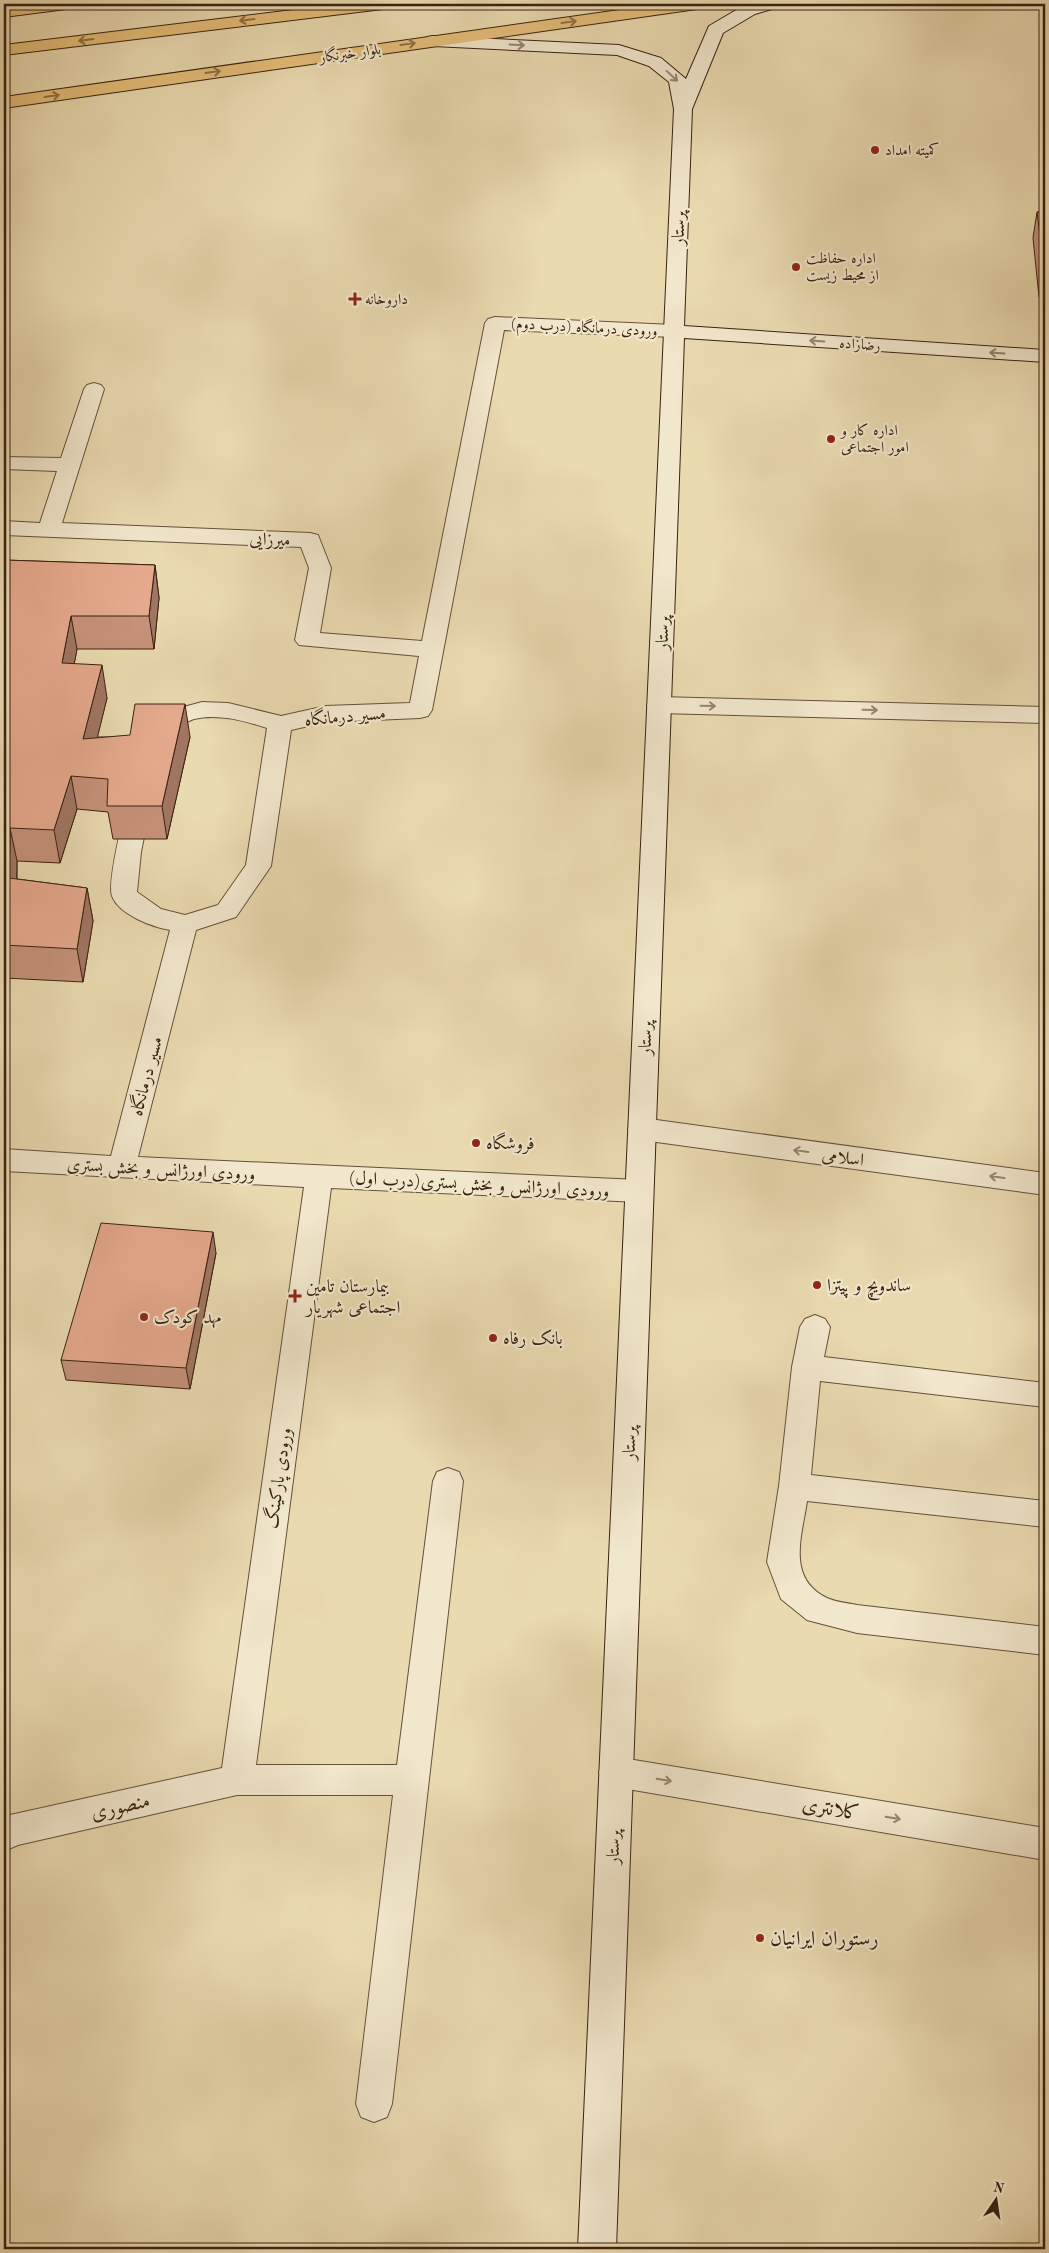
<svg xmlns="http://www.w3.org/2000/svg" width="1049" height="2253" viewBox="0 0 1049 2253" font-family="'Old Standard TT',Amiri,serif">
  <style>
    .lines { fill: none; stroke-linecap: round; stroke-linejoin: round }
    .lane-casing { stroke: #655039; stroke-width: 2 }
    .street-casing { stroke: #655039; stroke-width: 2 }
    .secondary-casing { stroke: #392211; stroke-width: 2 }
    .highway-casing { stroke: #392211; stroke-width: 2 }
    .lane { fill: #f1e7cc; fill-rule: evenodd }
    .street { fill: #f1e7cc; fill-rule: evenodd }
    .secondary { fill: #f1e7cc; fill-rule: evenodd }
    .highway { fill: #e5bd78; fill-rule: evenodd }
    .wall { fill: #c59178; stroke: #392211 }
    .shaded-wall { fill: #a07662; stroke: #392211 }
    .building { fill: #e5a98c; stroke: #392211 }
    .oneway { stroke: #8f7044 }
    .oneway2 { stroke: #95846e }
    .poi-dot { fill: #8f2418; stroke: #f1e7cc; stroke-width: 2 }
    .labels { text-anchor: middle; stroke-width: 4.5; stroke-linejoin: round; paint-order: stroke }
    .far-street-label { font-size: 15px; fill: #392211; stroke: #f1e7cc }
    .far-poi-label { font-size: 15px; fill: #392211; stroke: #f1e7cc; text-anchor: start }
    .street-label { font-size: 18px; fill: #392211; stroke: #f1e7cc }
    .poi-label { font-size: 18px; fill: #392211; stroke: #f1e7cc; text-anchor: start }
    .near-street-label { font-size: 21px; fill: #392211; stroke: #f1e7cc }
    .near-poi-label { font-size: 21px; fill: #392211; stroke: #f1e7cc; text-anchor: start }
  </style>
  <rect width="100%" height="100%" fill="#eadab0"/>
  <filter id="stains"><feTurbulence type="fractalNoise" baseFrequency=".004" numOctaves="4"/><feColorMatrix values="0 0 0 0 .2 0 0 0 0 .09 0 0 0 0 .02 0 0 0 .5 -.17"/></filter>
  <radialGradient id="worn" r=".72"><stop offset=".6" stop-color="#630" stop-opacity="0"/><stop offset="1" stop-color="#630" stop-opacity=".3"/></radialGradient>
  <g class="lines">
    <defs>
      <path id="lane" d="M495,317L674,325L681,327L684,331L681,335L674,337L504,330L432,710L428,716L420,718L326,722L291,730L271,866L236,917L196,930L138,1157L639,1180L649,1183L653,1191L649,1199L639,1202L331,1188L256,1765H397L433,1481L437,1472L448,1468L459,1472L463,1481L392,2104L387,2117L374,2122L361,2117L356,2104L393,1795H237L18,1845L4,1851V1818L10,1815L222,1768L304,1187L4,1171V1149L111,1156L170,930C153,927 119,915 112,896C107,883 123,819 127,802L130,796L139,794L148,796L151,802L141,852L137,892L161,909L185,915L218,905L246,865L267,728C245,721 218,713 194,719C173,725 174,750 150,744L147,738L158,721L169,711L202,702L228,703L281,716L326,706L410,703L419,656L299,645L295,640L309,568L301,547L4,535V521L40,523L57,471L4,469V457L61,458L84,389L87,385L94,383L101,385L104,389L62,523L310,533L318,535L331,568L320,633L422,641L485,323L488,319Z
        M815,1315L825,1319L830,1327L824,1357L1045,1383V1407L820,1381L811,1475L1045,1501V1527L807,1501C802,1536 786,1578 827,1598C835,1602 848,1603 857,1605L1045,1627V1655L857,1633L807,1620L781,1599L767,1562L779,1486L792,1367L800,1327L805,1319Z"/>
      <path id="street" d="M659,697L1045,707V723L659,713L651,711L647,705L651,699Z
        M642,1118L1045,1173V1195L642,1140L632,1136L628,1129L632,1122Z
        M616,1757L1045,1828V1860L616,1787L604,1783L599,1772L604,1761Z"/>
      <path id="secondary" d="M751,4H778L775,8L755,14L723,33L692,109L684,326L1045,350V362L684,338L616,2249H578L674,109L669,82L649,66L617,55L433,46L427,45L424,41L427,37L433,36L619,45L661,58L686,79L709,26L743,6Z"/>
      <path id="highway" d="M27,4H75L72,8L66,9L4,17V7Z
        M342,4H392L389,8L383,9L4,55V45Z
        M662,4H706L703,8L697,9L4,108V97Z"/>
    </defs>
    <use href="#lane" class="lane-casing"/>
    <use href="#street" class="street-casing"/>
    <use href="#secondary" class="secondary-casing"/>
    <use href="#highway" class="highway-casing"/>
    <use href="#lane" class="lane"/>
    <use href="#street" class="street"/>
    <use href="#secondary" class="secondary"/>
    <use href="#highway" class="highway"/>
  </g>
  <path class="wall" d="M1037,212H1045V297H1039L1033,238Z
    M4,560L155,565L159,598L154,649H77L74,664L107,698L97,737H190L167,839H113L108,812L77,809L60,863L17,861V879L87,888L93,921L83,982L4,978Z
    M216,1253L190,1389L66,1380L61,1360Z"/>
  <path class="shaded-wall" d="M155,565L159,598L154,649L149,616Z
    M71,616L77,649L68,697L62,663Z
    M102,665L107,698L89,772L83,739Z
    M185,704L190,737L167,839L162,806Z
    M71,776L77,809L60,863L54,830Z
    M10,828L17,861L16,911L9,878Z
    M87,888L93,921L83,982L77,949Z
    M213,1232L216,1253L190,1389L186,1368Z"/>
  <path class="building" d="M1037,212H1045V270H1044Z
    M4,560L155,565L149,616H71L62,663L102,665L83,739L130,735L135,704H185L162,806H107L108,779L71,776L54,830L10,828L9,878L87,888L77,949L4,945Z
    M101,1223L213,1232L186,1368L61,1360Z"/>
  <defs><path id="oneway-shaft" d="M-6 0H5M1.5-3L5.5 0L1.5 3" fill="none" stroke-width="1.6" stroke-linecap="round" stroke-linejoin="round" transform="scale(1.25)"/></defs>
  <g class="oneway">
    <use href="#oneway-shaft" transform="translate(247 20) rotate(173)"/>
    <use href="#oneway-shaft" transform="translate(569 22) rotate(-8)"/>
    <use href="#oneway-shaft" transform="translate(86 40) rotate(173)"/>
    <use href="#oneway-shaft" transform="translate(408 44) rotate(-8)"/>
    <use href="#oneway-shaft" transform="translate(213 72) rotate(-8)"/>
    <use href="#oneway-shaft" transform="translate(52 96) rotate(-8)"/>
  </g>
  <g class="oneway2">
    <use href="#oneway-shaft" transform="translate(517 45) rotate(3)"/>
    <use href="#oneway-shaft" transform="translate(672 76) rotate(43)"/>
    <use href="#oneway-shaft" transform="translate(817 341) rotate(-176)"/>
    <use href="#oneway-shaft" transform="translate(997 353) rotate(-176)"/>
    <use href="#oneway-shaft" transform="translate(708 706) rotate(1)"/>
    <use href="#oneway-shaft" transform="translate(870 710) rotate(1)"/>
    <use href="#oneway-shaft" transform="translate(801 1151) rotate(-172)"/>
    <use href="#oneway-shaft" transform="translate(997 1177) rotate(-172)"/>
    <use href="#oneway-shaft" transform="translate(664 1780) rotate(10)"/>
    <use href="#oneway-shaft" transform="translate(893 1818) rotate(10)"/>
  </g>
  <g class="poi-dot">
    <circle cx="875" cy="150" r="5"/>
    <circle cx="796" cy="267" r="5"/>
    <path d="M352.5 291.5h5v5h5v5h-5v5h-5v-5h-5v-5h5z"/>
    <circle cx="831" cy="439" r="5"/>
    <circle cx="476" cy="1143" r="5"/>
    <circle cx="817" cy="1285" r="5"/>
    <path d="M292.5 1288.5h5v5h5v5h-5v5h-5v-5h-5v-5h5z"/>
    <circle cx="144" cy="1317" r="5"/>
    <circle cx="493" cy="1338" r="5"/>
    <circle cx="760" cy="1938" r="5"/>
  </g>
  <g class="labels">
    <g class="far-street-label">
      <text transform="translate(350 53) rotate(-8)" y="5">بلوار خبرنگار</text>
      <text transform="translate(584 327) rotate(3)" y="5">ورودی درمانگاه (درب دوم)</text>
      <text transform="translate(860 344) rotate(4)" y="5">رضازاده</text>
    </g>
    <g class="far-poi-label">
      <text x="885" y="155">کمیته امداد</text>
      <text x="806" y="263">اداره حفاظت<tspan x="806" dy="17">از محیط زیست</tspan></text>
      <text x="365" y="304">داروخانه</text>
      <text x="841" y="435">اداره کار و<tspan x="841" dy="17">امور اجتماعی</tspan></text>
    </g>
    <g class="street-label">
      <text transform="translate(678 228) rotate(-88)" y="6">پرستار</text>
      <text transform="translate(270 539) rotate(2)" y="6">میرزایی</text>
      <text transform="translate(662 633) rotate(-88)" y="6">پرستار</text>
      <text transform="translate(345 716) rotate(-5)" y="6">مسیر درمانگاه</text>
      <text transform="translate(645 1038) rotate(-88)" y="6">پرستار</text>
      <text transform="translate(146 1076) rotate(-75)" y="6">مسیر درمانگاه</text>
      <text transform="translate(843 1157) rotate(8)" y="6">اسلامی</text>
      <text transform="translate(161 1169) rotate(3)" y="6">ورودی اورژانس و بخش بستری</text>
      <text transform="translate(479 1184) rotate(3)" y="6">ورودی اورژانس و بخش بستری(درب اول)</text>
      <text transform="translate(629 1443) rotate(-88)" y="6">پرستار</text>
      <text transform="translate(278 1478) rotate(-82)" y="6">ورودی پارکینگ</text>
      <text transform="translate(613 1847) rotate(-88)" y="6">پرستار</text>
    </g>
    <g class="poi-label">
      <text x="486" y="1149">فروشگاه</text>
      <text x="827" y="1291">ساندویچ و پیتزا</text>
      <text x="306" y="1292">بیمارستان تامین<tspan x="306" dy="21">اجتماعی شهریار</tspan></text>
      <text x="154" y="1323">مهد کودک</text>
      <text x="503" y="1344">بانک رفاه</text>
    </g>
    <g class="near-street-label">
      <text transform="translate(120 1806) rotate(-13)" y="7">منصوری</text>
      <text transform="translate(831 1808) rotate(10)" y="7">کلانتری</text>
    </g>
    <g class="near-poi-label">
      <text x="770" y="1945">رستوران ایرانیان</text>
    </g>
  </g>
  <rect width="1049" height="2253" fill="none" stroke="#eadab0" stroke-width="20"/>
  <rect x="5" y="5" width="1039" height="2243" fill="none" stroke="#392211" stroke-width="2.5"/>
  <rect x="10" y="10" width="1029" height="2233" fill="none" stroke="#392211"/>
  <g transform="translate(996 2200) rotate(13)" stroke="#f1e7cc" stroke-width="4" paint-order="stroke">
  <path d="M0-4L9 19L0 12L-9 19Z" fill="#392211"/>
  <text y="-8" font-size="14" font-weight="bold" text-anchor="middle" fill="#392211">N</text>
  </g>
  <rect width="100%" height="100%" filter="url(#stains)"/>
  <rect width="100%" height="100%" fill="url(#worn)"/>
</svg>
